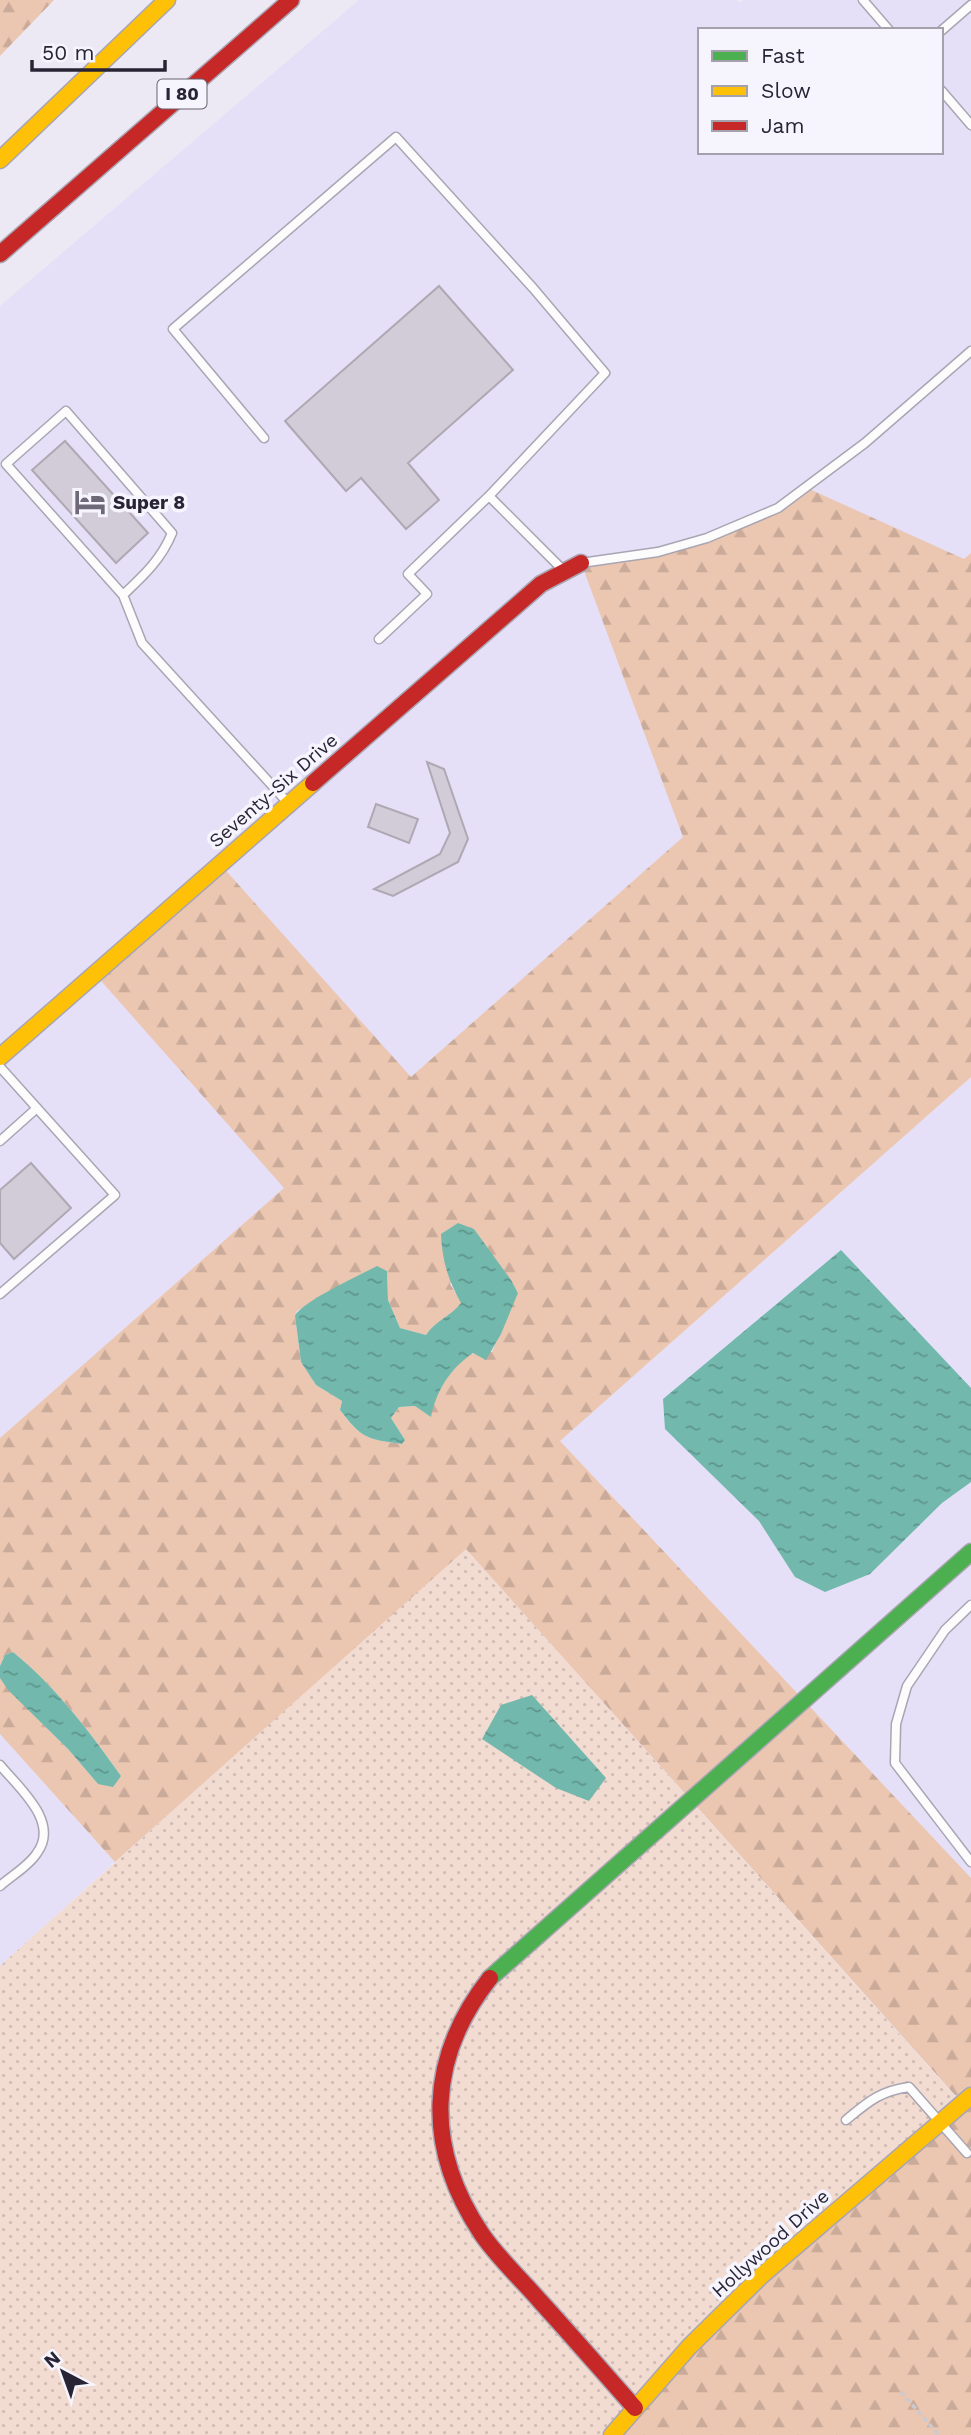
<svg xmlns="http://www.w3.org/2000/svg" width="971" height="2435" viewBox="0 0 971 2435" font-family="'Work Sans',sans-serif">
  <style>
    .built { fill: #e5e0f7; fill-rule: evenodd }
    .grass { fill: url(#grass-dots) }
    .forest { fill: url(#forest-firs); fill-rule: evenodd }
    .water { fill: url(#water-ripples) }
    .building { fill: #d2cbd8; stroke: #aea8b3; stroke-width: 2 }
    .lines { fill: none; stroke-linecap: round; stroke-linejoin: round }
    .lane-casing { stroke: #a9a5b2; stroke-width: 11 }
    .fast-casing { stroke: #a9a5b2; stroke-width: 19 }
    .slow-casing { stroke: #a9a5b2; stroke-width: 19 }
    .jam-casing { stroke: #a9a5b2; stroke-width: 19 }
    .path { stroke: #cccacf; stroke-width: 3.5; stroke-dasharray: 5 3.5; stroke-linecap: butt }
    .lane { stroke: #fcfcfd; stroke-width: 8 }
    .fast { stroke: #4caf50; stroke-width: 16 }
    .slow { stroke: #ffc107; stroke-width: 16 }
    .jam { stroke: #c62828; stroke-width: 16 }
    .labels { text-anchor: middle; stroke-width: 7; stroke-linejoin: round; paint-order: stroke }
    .shield { fill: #f6f4fd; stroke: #666271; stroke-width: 2 }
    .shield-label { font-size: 18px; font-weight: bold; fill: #282435 }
    .poi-label { font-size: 19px; font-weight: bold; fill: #282435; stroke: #f6f4fd; text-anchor: start }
    .street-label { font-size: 19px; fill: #282435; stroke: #f6f4fd }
  </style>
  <defs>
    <pattern id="grass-dots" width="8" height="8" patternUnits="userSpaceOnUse" patternTransform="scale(1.75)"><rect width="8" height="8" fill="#f2dbd1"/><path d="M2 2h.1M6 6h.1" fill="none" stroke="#d0bcb4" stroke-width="1.8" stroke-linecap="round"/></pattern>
    <pattern id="forest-firs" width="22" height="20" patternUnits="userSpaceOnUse" patternTransform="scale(1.75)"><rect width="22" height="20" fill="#ebc6b1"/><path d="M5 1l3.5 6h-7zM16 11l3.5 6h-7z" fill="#caaa99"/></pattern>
    <pattern id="water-ripples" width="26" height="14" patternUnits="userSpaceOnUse" patternTransform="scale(1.75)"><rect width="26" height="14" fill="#72b8ac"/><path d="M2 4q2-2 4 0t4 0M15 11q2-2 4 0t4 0" fill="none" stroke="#5e958d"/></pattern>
  </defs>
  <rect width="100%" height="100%" fill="#ece9f4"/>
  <path class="built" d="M359,0H737L740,3L744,0H971V553L964,559L746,522L658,552L581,563L684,837L0,1438V306ZM700,30H941V152H700Z
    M971,1077V1878L560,1441Z
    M0,1734L115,1862L0,1966Z"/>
  <path class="grass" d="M465,1548L962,2104L612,2435H0V1966Z"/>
  <path class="forest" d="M0,0H54L0,56Z
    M807,488L964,559L971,553V1077L560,1441L971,1878V2435H612L689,2347L962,2103L466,1549L115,1862L0,1734V1678L9,1690L68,1749L98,1784L121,1776C89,1731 56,1687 13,1652L5,1655L0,1666V1438L284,1188L95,974L220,864L411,1077L683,837L581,563L658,552L746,522ZM474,1229L518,1292L492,1352C487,1352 480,1352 475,1353C453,1358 442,1386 433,1405L399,1407L391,1418L405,1440L402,1444C368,1439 361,1439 340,1410L342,1401L316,1385L301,1362L295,1317L297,1311L377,1267L387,1271L388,1300L400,1328L426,1335C436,1320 451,1316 462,1303L450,1284Z"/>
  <path class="water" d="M458,1223L474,1229L511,1280L518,1293L501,1334L486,1360L473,1353C450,1369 437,1389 431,1417L415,1406L399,1407L391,1418L405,1440L402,1444C367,1439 362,1439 340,1410L342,1401L316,1385L301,1362L295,1316C301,1302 360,1275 377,1266L387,1271L388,1300L400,1328L426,1335C436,1320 451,1316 461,1303C448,1280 442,1260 441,1234Z
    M841,1250L971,1388V1482L942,1503L870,1574L825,1592L795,1577L759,1521L665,1429L663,1399Z
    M13,1652C56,1687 89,1731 121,1776L113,1787L98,1784L68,1749L8,1690L0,1678V1666L5,1655Z
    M532,1695L606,1778L589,1801L556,1788L482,1739L501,1705Z"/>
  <path class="building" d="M439,286L513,370L408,463L439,500L406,529L361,478L346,491L285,421Z
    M65,441L148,533L116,563L32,470Z
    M427,762L444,769L468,839L458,862L393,896L374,889L440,854L450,833Z
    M376,804L418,819L409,843L368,827Z
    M31,1163L71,1208L14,1259L0,1243V1190Z"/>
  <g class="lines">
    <defs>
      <path id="lane" d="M863,0L889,30
        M941,31L971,5
        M941,90L971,125
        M264,438L173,329L396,137L533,288L605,373L489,496L562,569
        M581,563L658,552L707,538L778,508L865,443L971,351
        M123,595C143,576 161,560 172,533L66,411L6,464L123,595L142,643L289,804
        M379,639L427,594L408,574L489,496
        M0,1067L115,1195L0,1294
        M0,1141L37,1108
        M971,1605L945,1630L907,1686L896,1724L895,1763L971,1862
        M0,1765C19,1788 60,1822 37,1853C29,1866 11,1876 0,1886
        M846,2120C868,2102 880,2091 909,2087L967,2153"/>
      <path id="fast" d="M490,1978L971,1552"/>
      <path id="slow" d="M0,160L167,0
        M0,1057L313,783
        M612,2435L689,2347L761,2276L971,2096"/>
      <path id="jam" d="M0,254L291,0
        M313,783L541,584L581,563
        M490,1978C427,2058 424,2147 481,2233C497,2257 521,2279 540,2301C572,2336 603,2372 635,2408"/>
    </defs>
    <use href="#lane" class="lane-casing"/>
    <use href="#fast" class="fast-casing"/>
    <use href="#slow" class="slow-casing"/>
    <use href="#jam" class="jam-casing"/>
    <path class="path" d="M901,2392L939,2435"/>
    <use href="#lane" class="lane"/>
    <use href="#fast" class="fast"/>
    <use href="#slow" class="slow"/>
    <use href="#jam" class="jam"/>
  </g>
  <defs>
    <symbol id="hotel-bare" viewBox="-9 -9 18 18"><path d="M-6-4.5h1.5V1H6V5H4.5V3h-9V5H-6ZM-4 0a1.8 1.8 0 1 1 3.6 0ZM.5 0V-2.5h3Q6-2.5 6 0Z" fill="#6d6978" stroke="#f6f4fd" stroke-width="2.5" paint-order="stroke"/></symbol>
  </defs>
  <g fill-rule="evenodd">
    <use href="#hotel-bare" x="68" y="480" width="44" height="44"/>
  </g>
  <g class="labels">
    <rect class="shield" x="157.5" y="79.5" width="49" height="29" rx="5"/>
    <g class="shield-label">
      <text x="182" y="100">I 80</text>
    </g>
    <g class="poi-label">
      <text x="113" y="509">Super 8</text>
    </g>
    <g class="street-label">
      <text transform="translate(273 790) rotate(-41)" y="7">Seventy-Six Drive</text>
      <text transform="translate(770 2243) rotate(-42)" y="7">Hollywood Drive</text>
    </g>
  </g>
  <rect x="698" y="28" width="245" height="126" fill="#f6f4fd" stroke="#a4a1ad" stroke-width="2"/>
  <rect x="712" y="51" width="35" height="10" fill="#4caf50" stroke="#a4a1ad" stroke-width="2"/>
  <text x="761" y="63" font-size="21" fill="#282435">Fast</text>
  <rect x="712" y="86" width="35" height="10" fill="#ffc107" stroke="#a4a1ad" stroke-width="2"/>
  <text x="761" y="98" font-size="21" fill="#282435">Slow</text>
  <rect x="712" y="121" width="35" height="10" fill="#c62828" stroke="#a4a1ad" stroke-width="2"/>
  <text x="761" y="133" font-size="21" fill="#282435">Jam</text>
  <g transform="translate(63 2372) rotate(319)" stroke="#f6f4fd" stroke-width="5" paint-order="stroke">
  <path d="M0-5L12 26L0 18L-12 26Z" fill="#282435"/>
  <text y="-10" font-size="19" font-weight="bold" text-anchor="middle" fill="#282435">N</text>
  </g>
  <path d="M32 60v10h133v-10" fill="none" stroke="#282435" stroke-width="3.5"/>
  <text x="42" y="60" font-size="21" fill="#282435" stroke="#f6f4fd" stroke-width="5" paint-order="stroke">50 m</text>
</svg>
